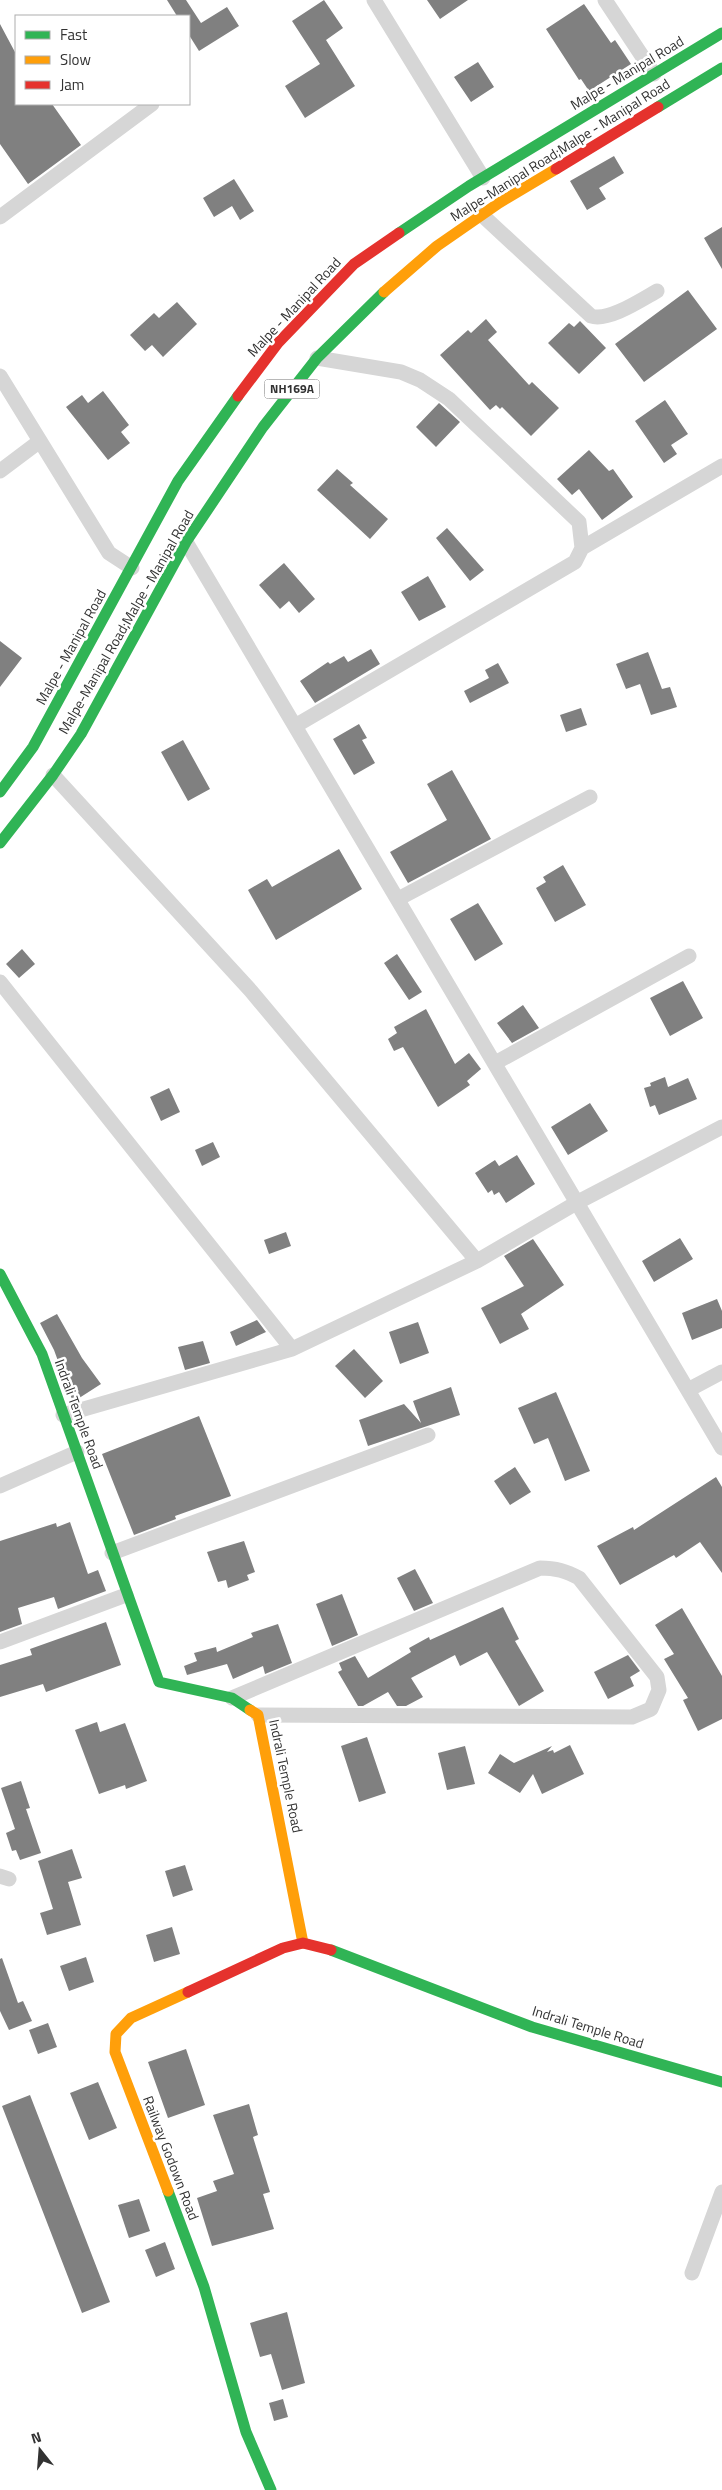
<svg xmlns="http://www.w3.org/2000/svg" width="722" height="2490" viewBox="0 0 722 2490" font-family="'Titillium Web',sans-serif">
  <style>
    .building { fill: #808080 }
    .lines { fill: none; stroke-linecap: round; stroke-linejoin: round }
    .street { stroke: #d6d6d6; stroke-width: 15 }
    .fast { stroke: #30b455; stroke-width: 11 }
    .slow { stroke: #ff9f0a; stroke-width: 11 }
    .jam { stroke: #e5322d; stroke-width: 11 }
    .labels { text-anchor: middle; stroke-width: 5; stroke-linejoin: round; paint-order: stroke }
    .shield { fill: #fff; stroke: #707070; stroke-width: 1 }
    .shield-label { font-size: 12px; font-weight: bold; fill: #323232 }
    .street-label { font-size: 14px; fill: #323232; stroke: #fff }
  </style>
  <rect width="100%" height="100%" fill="#fff"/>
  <path class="building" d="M167,0H186L201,23L227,7L239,26L199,51L189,35V16H177Z
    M324,0L343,28L326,40L355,86L305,118L285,86L320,64L292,21Z
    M427,0H468L440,19Z
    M584,4L611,43L615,40L631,64L589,91L581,79L579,80L546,29Z
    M0,24L16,54V104H52L81,145L28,184L0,144Z
    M478,62L494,87L471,102L454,77Z
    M614,156L624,173L599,188L606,199L587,210L570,181Z
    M234,179L254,211L240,220L232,206L214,217L203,198Z
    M722,227V269L704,238Z
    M688,290L717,329L644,382L615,344Z
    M177,302L197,324L163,357L152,345L145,351L130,335L154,313L159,318Z
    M486,319L497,332L488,340L529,385L532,382L559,408L531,436L502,407L500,409L496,405L490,410L440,355L468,330L471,333Z
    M580,321L606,348L579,374L548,343L569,323L574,327Z
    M103,391L129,425L121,432L130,443L108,460L66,407L82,395L88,403Z
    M665,400L688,434L671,445L677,454L664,463L635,421Z
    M439,403L460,422L436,447L416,427Z
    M589,450L609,471L613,469L633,497L602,520L579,489L572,495L557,479Z
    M337,469L353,483L350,485L388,519L370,539L317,490Z
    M447,528L484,570L470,581L436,538Z
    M284,563L315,599L299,613L289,601L280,609L259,585Z
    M428,576L446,607L419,621L401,592Z
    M0,641L22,658L0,687Z
    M371,649L380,664L315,703L300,681L328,662L330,664L344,656L348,662Z
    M648,652L662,689L670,687L677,707L651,715L640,684L626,689L616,664Z
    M498,663L509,683L470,703L464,691L489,678L485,670Z
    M581,708L587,725L566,732L560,715Z
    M359,724L367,738L362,740L375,763L354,775L333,739Z
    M183,740L210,789L188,801L161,752Z
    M452,770L491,839L408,883L390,852L447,820L427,784Z
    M339,849L362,889L276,940L248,890L267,879L272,887Z
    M563,865L586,905L555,922L536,888L546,882L543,877Z
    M478,903L503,944L475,961L450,919Z
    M22,949L35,964L19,978L6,964Z
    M397,954L422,992L409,1000L384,963Z
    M683,981L703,1018L670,1036L650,998Z
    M523,1005L539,1028L512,1043L497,1023Z
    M426,1009L455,1064L469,1053L481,1069L467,1081L470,1085L438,1107L403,1047L394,1051L388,1039L397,1033L394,1027Z
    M665,1077L668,1087L688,1078L697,1099L659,1115L655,1105L650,1107L644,1088L651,1086L650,1083Z
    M169,1088L180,1112L161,1121L150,1097Z
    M590,1103L608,1131L568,1155L551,1127Z
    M213,1142L220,1157L202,1166L195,1150Z
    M517,1155L535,1184L506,1203L499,1192L494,1195L492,1190L488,1193L475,1173L495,1160L499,1166Z
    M286,1232L291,1246L269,1254L264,1240Z
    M680,1238L693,1259L654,1282L642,1261Z
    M533,1239L564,1285L521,1314L529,1329L500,1344L481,1308L524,1286L504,1256Z
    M717,1299L722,1311V1328L692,1340L682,1313Z
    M57,1314L82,1358L101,1384L73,1402L54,1350L40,1323Z
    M257,1320L266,1332L236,1346L230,1332Z
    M418,1322L429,1353L400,1364L389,1332Z
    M203,1341L210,1363L185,1370L178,1347Z
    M354,1349L383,1381L365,1398L335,1366Z
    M451,1387L460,1415L368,1446L359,1420L404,1404L421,1423L413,1401Z
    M556,1392L590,1471L565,1481L548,1438L534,1444L518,1408Z
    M199,1416L231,1496L175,1516L176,1519L134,1535L102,1454Z
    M515,1467L531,1492L510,1505L494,1481Z
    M716,1477L722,1487V1573L700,1542L676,1558L674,1555L620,1585L597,1546L633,1527L634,1530Z
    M70,1522L88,1574L98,1570L106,1591L58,1609L54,1597L18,1608L22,1624L0,1632V1541L56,1523L57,1527Z
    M244,1541L255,1572L247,1575L249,1580L228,1588L226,1580L218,1582L207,1552Z
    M415,1569L433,1603L414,1611L397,1578Z
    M342,1594L358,1635L332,1646L316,1604Z
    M503,1607L519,1639L515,1641L544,1691L519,1706L487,1652L460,1666L455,1655L411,1678L423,1697L406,1706H397L388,1692L363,1706H358L338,1672L342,1670L339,1663L355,1656L368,1678L411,1652L409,1648L429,1637L430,1640Z
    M682,1608L722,1676V1719L698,1731L683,1700L688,1698L664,1659L674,1654L655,1625Z
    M106,1622L121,1665L46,1692L43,1684L0,1697V1665L32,1655L30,1649Z
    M278,1624L292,1663L265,1674L263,1666L233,1679L227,1664L187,1675L184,1666L197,1661L194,1653L216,1647L217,1652L253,1637L251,1633Z
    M628,1655L640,1671L630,1677L634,1686L608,1699L594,1672Z
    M97,1722L100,1732L125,1723L147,1781L126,1789L125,1785L99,1794L75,1730Z
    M367,1737L386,1793L359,1802L341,1746Z
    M570,1745L584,1774L542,1794L533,1774L520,1793L488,1773L500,1754L514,1763L552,1746L547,1752L553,1750L554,1753Z
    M465,1746L475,1784L447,1790L438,1753Z
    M21,1781L30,1808L26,1809L41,1853L20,1860L16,1850L12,1851L6,1833L15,1829L1,1788Z
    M72,1849L82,1878L68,1882L81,1925L47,1935L40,1913L53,1909L38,1861Z
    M185,1865L193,1890L173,1897L165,1871Z
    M172,1927L180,1954L154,1962L146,1935Z
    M86,1957L94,1982L69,1991L60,1966Z
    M2,1958L18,2003L23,2001L32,2021L9,2030L0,2011V1959Z
    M48,2023L57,2047L38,2054L29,2030Z
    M186,2049L205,2105L168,2118L148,2062Z
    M98,2082L117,2128L89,2140L70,2093Z
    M30,2095L110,2302L82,2313L2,2106Z
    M249,2104L258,2135L253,2137L270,2192L263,2194L274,2229L212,2246L197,2198L217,2191L213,2181L234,2174L213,2115Z
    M139,2199L150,2231L129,2238L118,2205Z
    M165,2242L175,2269L156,2277L145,2250Z
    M287,2312L305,2383L282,2390L271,2354L260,2357L250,2323Z
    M283,2399L288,2417L274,2421L269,2403Z"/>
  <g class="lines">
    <path class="street" d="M374,0L483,178
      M605,0L654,74
      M482,215L591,316C608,322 641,300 657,291
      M0,217L152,104
      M0,376L109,553L132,568
      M0,471L40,441
      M186,542L722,1448
      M582,548L722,466
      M295,726L575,562L582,548L579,522L449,399L420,380L401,372L317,358
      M53,775L251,991L477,1261
      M398,899L590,797
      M0,982L292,1349
      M495,1063L689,956
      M688,1390L722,1372
      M63,1415L292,1349L477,1261L578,1202L722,1127
      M0,1486L77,1452
      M112,1553L428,1435
      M0,1642L126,1595
      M232,1698L540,1568C556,1568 566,1571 579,1578L657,1677L659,1690L651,1709L632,1717L258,1715
      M0,1876L9,1879
      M692,2273L722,2192"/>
    <path class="fast" d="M658,107L722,68
      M399,233L469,186L722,33
      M0,792L33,747L178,481L238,396
      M0,843L53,775L81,734L186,542L263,427L317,358L384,292
      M0,1274L42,1354L159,1682L232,1698L250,1710
      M331,1950L532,2027L722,2082
      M168,2191L204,2287L246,2432L271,2490"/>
    <path class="slow" d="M384,292L437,246L499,203L556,169
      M250,1710L258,1715L303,1943
      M168,2191L115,2052L116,2034L131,2018L188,1992"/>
    <path class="jam" d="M556,169L658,107
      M238,396L278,343L354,264L399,233
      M188,1992L283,1948L303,1943L331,1950"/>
  </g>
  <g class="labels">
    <rect class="shield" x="264.5" y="379.5" width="55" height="19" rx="4"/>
    <g class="shield-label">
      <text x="292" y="393">NH169A</text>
    </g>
    <g class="street-label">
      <text transform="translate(627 73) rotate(-31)" y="5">Malpe - Manipal Road</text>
      <text transform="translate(560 150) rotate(-32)" y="5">Malpe-Manipal Road;Malpe - Manipal Road</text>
      <text transform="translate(294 307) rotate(-47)" y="5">Malpe - Manipal Road</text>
      <text transform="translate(126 622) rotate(-60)" y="5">Malpe-Manipal Road;Malpe - Manipal Road</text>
      <text transform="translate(71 647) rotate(-61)" y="5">Malpe - Manipal Road</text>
      <text transform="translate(79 1414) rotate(70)" y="5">Indrali Temple Road</text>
      <text transform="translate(286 1776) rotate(78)" y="5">Indrali Temple Road</text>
      <text transform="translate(588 2027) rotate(17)" y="5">Indrali Temple Road</text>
      <text transform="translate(171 2158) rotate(69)" y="5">Railway Godown Road</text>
    </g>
  </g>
  <rect x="15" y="15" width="175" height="90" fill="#ffffff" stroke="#adadad"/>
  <rect x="25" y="31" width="25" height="8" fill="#30b455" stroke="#adadad"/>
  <text x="60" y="40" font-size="15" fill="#323232">Fast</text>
  <rect x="25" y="56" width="25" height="8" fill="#ff9f0a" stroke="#adadad"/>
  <text x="60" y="65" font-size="15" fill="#323232">Slow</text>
  <rect x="25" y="81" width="25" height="8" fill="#e5322d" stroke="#adadad"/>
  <text x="60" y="90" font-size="15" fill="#323232">Jam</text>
  <g transform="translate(40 2450) rotate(343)" stroke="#ffffff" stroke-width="4" paint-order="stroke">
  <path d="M0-4L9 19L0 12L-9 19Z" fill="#323232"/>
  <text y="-8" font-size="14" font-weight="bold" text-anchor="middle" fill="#323232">N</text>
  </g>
</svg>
